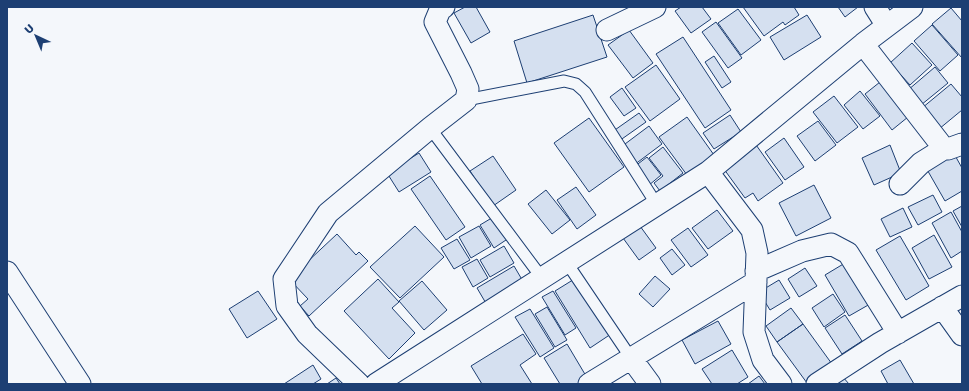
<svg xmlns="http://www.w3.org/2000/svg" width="969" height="391" viewBox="0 0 969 391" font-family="Rubik,sans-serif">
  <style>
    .building { fill: #d5e0f0; stroke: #1d3f73 }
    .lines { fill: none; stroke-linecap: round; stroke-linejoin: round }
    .lane-casing { stroke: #1d3f73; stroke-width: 13 }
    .street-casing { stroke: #1d3f73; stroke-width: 23 }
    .lane { stroke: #f4f7fb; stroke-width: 11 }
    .street { stroke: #f4f7fb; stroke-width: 21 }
  </style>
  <rect width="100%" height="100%" fill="#f4f7fb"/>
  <path class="building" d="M465,7H476L490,32L471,43L454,13Z
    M681,7H702L711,19L691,33L675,11Z
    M743,7H794L799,15L785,25L783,22L764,36Z
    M838,7H858L845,17Z
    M951,8L962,21V58L932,24Z
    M738,9L761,40L741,55L718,23Z
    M593,15L607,57L527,83L514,41Z
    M807,15L821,37L784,60L770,37Z
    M716,22L742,58L728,68L702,32Z
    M932,25L958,55L940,71L914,41Z
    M629,30L653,63L633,78L608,45Z
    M683,37L731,110L705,128L656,54Z
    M912,43L932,65L910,85L890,63Z
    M714,56L731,82L722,88L705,62Z
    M656,65L680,99L650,121L625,87Z
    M935,67L948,83L921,105L908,90Z
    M880,82L908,117L892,130L865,94Z
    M951,84L962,97V110L939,129L922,108Z
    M622,88L636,108L624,116L610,97Z
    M860,91L880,116L863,129L844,105Z
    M834,96L858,127L837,143L813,112Z
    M639,113L646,122L619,141L612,132Z
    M730,115L741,132L714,149L703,133Z
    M687,117L714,155L687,175L659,137Z
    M589,118L624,167L589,192L554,143Z
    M818,121L836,145L815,161L797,136Z
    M649,126L662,144L634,165L621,147Z
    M784,138L804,167L785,180L765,152Z
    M754,142L783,183L758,201L753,193L745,198L721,165Z
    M890,145L901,173L874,185L862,158Z
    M663,147L683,173L660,191L654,183L663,176L649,158Z
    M952,150L962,168V191L945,201L925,166Z
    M419,153L431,172L399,192L387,173Z
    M493,156L516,190L493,206L470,171Z
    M647,157L661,175L648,186L634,167Z
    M430,176L465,227L446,240L411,189Z
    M814,185L831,218L796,236L779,203Z
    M576,187L596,215L577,229L557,200Z
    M546,190L570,220L552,234L528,204Z
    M933,195L942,212L918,225L908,207Z
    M962,206V227L953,211Z
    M903,208L912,227L890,237L881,219Z
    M717,210L733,231L708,249L692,228Z
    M951,212L962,232V251L951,258L932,223Z
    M495,216L509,238L494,248L480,225Z
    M415,226L444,257L400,298L370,267Z
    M479,226L491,246L471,258L459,237Z
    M640,226L656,248L639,260L623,238Z
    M688,228L708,255L691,267L671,240Z
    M337,234L356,255L359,252L368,261L309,316L300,306L308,299L289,279Z
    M934,235L952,267L929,279L912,248Z
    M900,236L929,286L906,300L876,250Z
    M457,239L470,260L454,269L441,248Z
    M504,246L514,263L490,277L480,260Z
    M672,249L685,265L672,275L660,258Z
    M477,259L488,278L473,287L462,267Z
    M845,263L870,304L849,316L825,275Z
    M514,266L524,283L487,305L477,288Z
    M805,268L817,286L799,297L788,279Z
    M655,276L670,289L653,307L639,294Z
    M576,278L611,334L590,348L555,291Z
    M378,279L399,302L392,308L415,333L389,359L344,311Z
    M779,280L790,298L770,310L759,292Z
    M422,281L447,310L424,330L399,301Z
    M258,291L277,319L247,338L229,309Z
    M553,291L576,328L565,335L542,297Z
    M833,294L845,312L824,327L812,308Z
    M547,307L567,340L555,347L535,314Z
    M791,308L803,324L777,342L766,326Z
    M530,309L554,348L540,357L515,317Z
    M845,315L862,341L842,354L825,328Z
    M718,321L731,344L695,364L682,340Z
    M803,324L832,364L807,383L777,342Z
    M523,334L536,354L520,365L532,384H482L471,366Z
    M567,344L589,381L584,384H560L544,358Z
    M732,350L748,377L737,384H712L702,369Z
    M900,360L914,384H888L881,371Z
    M313,365L321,379L313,384H284Z
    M759,376L765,384H748Z
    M842,376L849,384H832Z
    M336,378L340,384H327Z"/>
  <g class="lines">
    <defs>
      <path id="lane" d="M466,100L564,81L576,84L585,92L657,205
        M430,128L542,278
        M567,263L631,358"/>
      <path id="street" d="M875,7L887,26
        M607,30L655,7
        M863,44L942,146L948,149L962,144
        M708,172L752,230L757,253L754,332L763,360L781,384
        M900,184L921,163L945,148
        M756,271L802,251L831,244L848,253L898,333
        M7,272L80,384
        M942,307L962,335
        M631,358L650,384
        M359,384L307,334L287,306L284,279L328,213L430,128L466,100L468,89L461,73L435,22L440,10L444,7
        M376,384L708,172L863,44L912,7
        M589,384L756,282
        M817,384L880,343L962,296"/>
    </defs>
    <use href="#lane" class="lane-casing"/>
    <use href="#street" class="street-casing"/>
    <use href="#lane" class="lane"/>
    <use href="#street" class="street"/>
  </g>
  <rect width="969" height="391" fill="none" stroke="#1d3f73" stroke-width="16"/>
  <g transform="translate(36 36) rotate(316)" stroke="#f4f7fb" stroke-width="3" paint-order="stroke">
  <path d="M0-3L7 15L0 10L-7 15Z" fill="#1d3f73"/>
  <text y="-6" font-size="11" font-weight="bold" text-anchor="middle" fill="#1d3f73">U</text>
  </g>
</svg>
